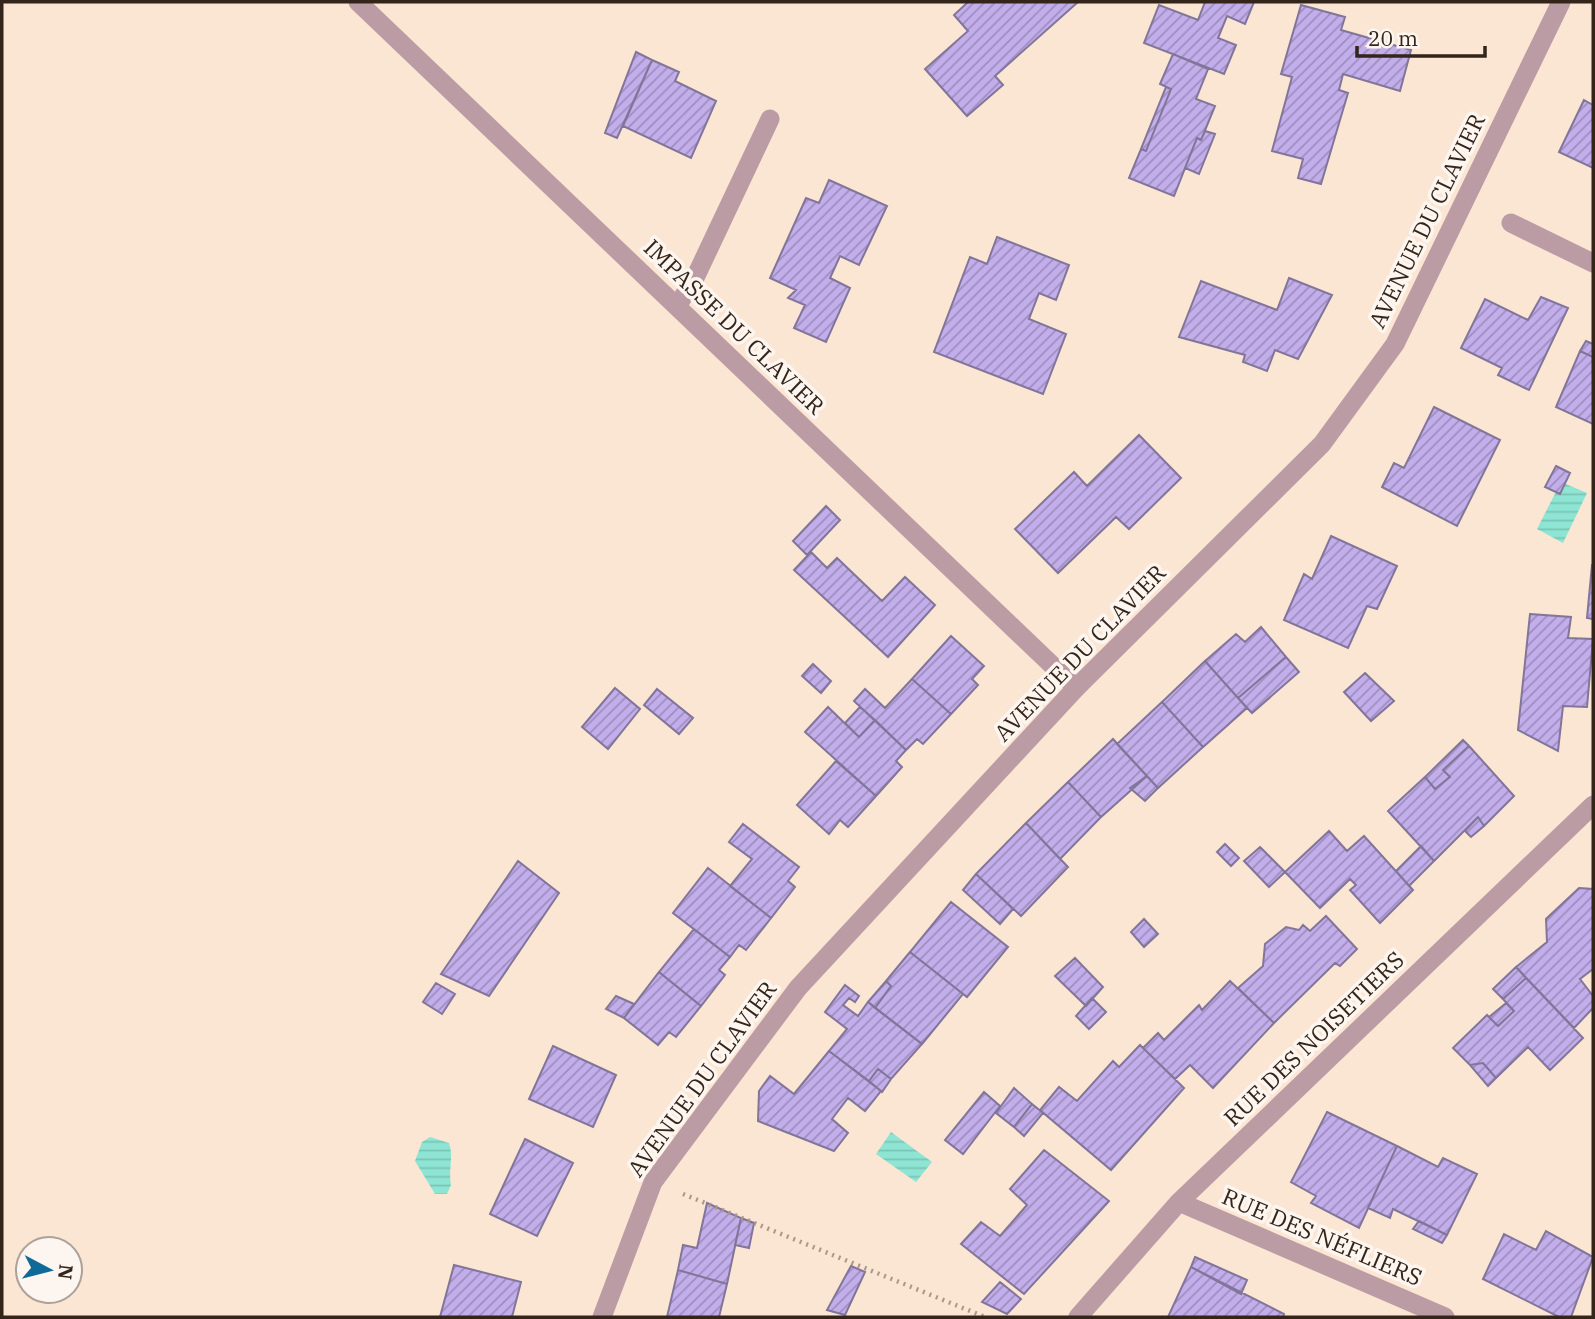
<svg xmlns="http://www.w3.org/2000/svg" width="1595" height="1319" viewBox="0 0 1595 1319" font-family="'IBM Plex Serif',serif">
  <style>
    .water { fill: url(#water-rules) }
    .building { fill: url(#building-hatch); stroke: #81759a; stroke-width: 2 }
    .lines { fill: none; stroke-linecap: round; stroke-linejoin: round }
    .path { stroke: #ab9889; stroke-width: 4.5; stroke-dasharray: 2 5; stroke-linecap: butt }
    .service { stroke: #bc9ca4; stroke-width: 19 }
    .minor { stroke: #bc9ca4; stroke-width: 19 }
    .tertiary { stroke: #bc9ca4; stroke-width: 19 }
    .labels { text-anchor: middle; stroke-width: 7; stroke-linejoin: round; paint-order: stroke }
    .street-label { font-size: 23px; fill: #33251a; stroke: #fdf5ef }
  </style>
  <defs>
    <pattern id="water-rules" width="6" height="5" patternUnits="userSpaceOnUse" patternTransform="scale(1.75)"><rect width="6" height="5" fill="#8ee5d3"/><path d="M0 2.5h6" fill="none" stroke="#7bc4b5"/></pattern>
    <pattern id="building-hatch" width="6" height="6" patternUnits="userSpaceOnUse" patternTransform="scale(1.75)"><rect width="6" height="6" fill="#c3aeec"/><path d="M-1 1l2-2M0 6l6-6M5 7l2-2" fill="none" stroke="#9f8dbe"/></pattern>
  </defs>
  <rect width="100%" height="100%" fill="#fbe5d3"/>
  <path class="water" d="M1561,482L1587,493L1563,543L1537,529Z
    M891,1132L932,1162L916,1182L876,1154Z
    M430,1137L449,1143C454,1157 448,1170 451,1185L447,1194H435L415,1161L422,1142Z"/>
  <path class="building" d="M968,2H1078L995,76L1003,85L967,116L925,69L968,31L954,15Z
    M1205,2H1254L1245,24L1227,16L1218,38L1236,45L1224,74L1144,43L1159,5L1198,20Z
    M1301,5L1345,17L1341,30L1411,50L1400,91L1343,74L1339,90L1348,93L1321,184L1298,178L1303,159L1272,151L1292,77L1281,74Z
    M636,52L652,60L617,138L605,133Z
    M1173,54L1208,69L1196,99L1215,106L1201,140L1197,138L1174,196L1129,178L1141,149L1146,151L1171,89L1160,84Z
    M652,60L679,72L675,81L716,101L691,158L623,126Z
    M1166,87L1171,89L1146,151L1141,149Z
    M1584,100L1593,105V168L1559,152Z
    M1205,131L1215,134L1199,174L1185,168L1197,138L1201,140Z
    M829,180L887,206L859,265L840,256L830,278L850,288L826,342L794,328L805,305L788,298L796,290L770,278L806,198L819,203Z
    M997,237L1069,265L1056,300L1039,293L1029,319L1066,334L1043,394L934,352L970,257L987,264Z
    M1289,278L1332,295L1298,359L1275,350L1267,371L1243,362L1245,355L1179,337L1201,281L1277,310Z
    M1541,297L1568,308L1529,390L1498,375L1502,368L1461,348L1485,299L1528,320Z
    M1586,341L1593,344V357L1580,351Z
    M1580,351L1593,357V424L1556,407Z
    M1434,407L1500,440L1457,526L1382,487L1394,463L1404,468Z
    M1139,435L1181,478L1129,529L1116,517L1058,573L1015,529L1074,472L1087,486Z
    M1556,466L1570,473L1560,494L1545,487Z
    M826,506L840,520L807,555L793,541Z
    M1331,536L1397,566L1377,609L1367,606L1348,648L1284,620L1304,574L1312,579Z
    M811,552L827,568L837,558L882,601L905,577L935,605L888,657L794,570Z
    M1592,565H1593V619L1587,618Z
    M1530,614L1571,617L1568,638L1593,639L1587,707L1563,706L1558,751L1518,730Z
    M1261,627L1286,657L1238,698L1205,661L1236,634L1245,642Z
    M951,636L984,666L972,679L978,685L951,714L912,679Z
    M1286,657L1299,672L1252,713L1238,698Z
    M1205,661L1247,708L1203,747L1162,702Z
    M813,664L831,681L821,693L802,676Z
    M1365,673L1394,701L1371,721L1344,692Z
    M912,679L951,714L923,744L917,739L906,750L854,701L865,689L885,708Z
    M615,688L640,709L608,749L582,727Z
    M657,689L693,718L679,734L644,705Z
    M1162,702L1203,747L1158,788L1117,744Z
    M828,707L859,737L875,720L906,750L896,761L902,767L876,796L805,732Z
    M860,707L875,720L859,737L845,723Z
    M1113,739L1147,776L1101,817L1068,782Z
    M1463,740L1469,746L1443,770L1450,777L1435,789L1425,777Z
    M1469,746L1514,796L1484,826L1478,817L1434,861L1388,811L1425,777L1435,789L1450,777L1443,770Z
    M836,761L876,796L848,827L840,820L829,834L797,805Z
    M1147,776L1158,788L1145,801L1130,788Z
    M1068,782L1101,817L1060,859L1026,823Z
    M1478,817L1484,826L1471,837L1465,831Z
    M1026,823L1068,867L1021,916L976,874Z
    M743,824L799,867L788,881L795,887L771,918L730,886L752,859L729,842Z
    M1329,831L1347,851L1364,836L1413,890L1380,923L1350,890L1356,885L1350,879L1320,908L1285,872Z
    M1225,844L1239,858L1231,866L1217,852Z
    M1421,846L1434,861L1409,886L1396,871Z
    M1260,847L1285,872L1269,887L1244,861Z
    M518,861L559,893L489,996L441,974Z
    M708,868L771,918L746,950L739,945L730,957L673,913Z
    M976,874L1013,909L1000,924L963,890Z
    M1579,888L1593,889V969L1580,979L1593,996V1008L1574,1028L1516,967L1547,942L1546,919Z
    M951,902L1008,947L967,997L910,952Z
    M1326,916L1357,949L1340,966L1335,963L1274,1023L1238,988L1263,966L1265,944L1286,927L1299,930L1303,925L1310,931Z
    M1144,919L1158,934L1144,947L1131,932Z
    M694,929L730,957L719,970L725,975L701,1006L659,972Z
    M910,952L963,994L922,1044L875,1008L891,986L886,981Z
    M1075,958L1103,987L1086,1006L1055,976Z
    M1516,967L1526,978L1503,999L1493,989Z
    M659,972L701,1006L676,1037L669,1032L658,1045L624,1018Z
    M1526,978L1583,1038L1550,1070L1528,1047L1496,1078L1483,1063L1470,1065L1453,1048L1487,1015L1498,1026L1514,1011L1503,999Z
    M886,981L891,986L875,1008L868,1002Z
    M1230,981L1274,1023L1213,1088L1190,1065L1175,1079L1143,1048L1158,1033L1164,1040L1199,1005L1202,1010Z
    M436,983L455,994L442,1014L423,1002Z
    M845,985L859,996L855,1002L849,998L843,1005L858,1016L868,1002L922,1044L891,1079L878,1069L869,1081L829,1051L847,1029L825,1012Z
    M616,996L634,1004L624,1018L606,1009Z
    M1092,998L1106,1012L1089,1029L1076,1016Z
    M1506,1003L1514,1011L1498,1026L1489,1017Z
    M1140,1045L1184,1088L1111,1170L1040,1110L1059,1087L1077,1101L1113,1061L1119,1067Z
    M553,1046L616,1075L593,1127L529,1099Z
    M829,1051L881,1091L865,1111L848,1098L832,1119L848,1133L834,1151L758,1121L759,1091L770,1076L794,1094Z
    M1483,1063L1496,1078L1488,1086L1470,1065Z
    M878,1069L891,1079L882,1092L869,1081Z
    M1014,1088L1032,1104L1014,1127L996,1113Z
    M984,1092L1000,1106L963,1154L945,1140Z
    M1032,1104L1043,1113L1024,1136L1014,1127Z
    M1327,1112L1397,1146L1359,1228L1311,1203L1316,1196L1291,1182Z
    M525,1139L573,1163L537,1236L490,1214Z
    M1397,1146L1438,1167L1443,1158L1477,1174L1447,1235L1393,1209L1390,1218L1368,1208Z
    M1044,1150L1109,1201L1024,1294L961,1244L981,1222L1000,1236L1027,1205L1010,1189Z
    M707,1203L741,1218L727,1284L678,1270L683,1245L697,1248Z
    M741,1218L754,1223L749,1248L735,1245Z
    M1419,1221L1447,1235L1442,1243L1413,1229Z
    M1546,1231L1593,1257L1571,1317H1559L1483,1279L1504,1234L1536,1250Z
    M1195,1257L1247,1280L1241,1294L1191,1267Z
    M454,1265L521,1282L512,1317H440Z
    M851,1266L865,1272L845,1315L827,1310Z
    M1191,1267L1284,1314L1283,1317H1168Z
    M678,1270L727,1284L719,1317H667Z
    M1000,1282L1021,1299L1007,1314L982,1302Z"/>
  <g class="lines">
    <path class="path" d="M683,1194L985,1317"/>
    <path class="service" d="M677,306L694,280L770,119"/>
    <path class="minor" d="M358,2L1076,688
      M1511,223L1593,263
      M1179,1202L1445,1317
      M1078,1317L1179,1202L1593,805"/>
    <path class="tertiary" d="M602,1317L653,1182L798,988L1076,688L1322,444L1395,344L1561,2"/>
  </g>
  <g class="labels">
    <g class="street-label">
      <text transform="translate(1427 221) rotate(-64)" y="8">AVENUE DU CLAVIER</text>
      <text transform="translate(734 327) rotate(44)" y="8">IMPASSE DU CLAVIER</text>
      <text transform="translate(1080 653) rotate(-46)" y="8">AVENUE DU CLAVIER</text>
      <text transform="translate(1314 1039) rotate(-44)" y="8">RUE DES NOISETIERS</text>
      <text transform="translate(702 1079) rotate(-54)" y="8">AVENUE DU CLAVIER</text>
      <text transform="translate(1322 1237) rotate(23)" y="8">RUE DES NÉFLIERS</text>
    </g>
  </g>
  <rect width="1595" height="1319" fill="none" stroke="#33251a" stroke-width="7"/>
  <g transform="translate(49 1270) rotate(97)"><circle r="33" fill="#fdf5ef" stroke="#aca29a" stroke-width="2"/>
  <path d="M0-5L12 26L0 18L-12 26Z" fill="#0f6999"/>
  <text y="-10" font-size="19" font-weight="bold" text-anchor="middle" fill="#33251a">N</text>
  </g>
  <path d="M1357 46v10h128v-10" fill="none" stroke="#33251a" stroke-width="3.5"/>
  <text x="1368" y="46" font-size="21" fill="#33251a" stroke="#fdf5ef" stroke-width="5" paint-order="stroke">20 m</text>
</svg>
